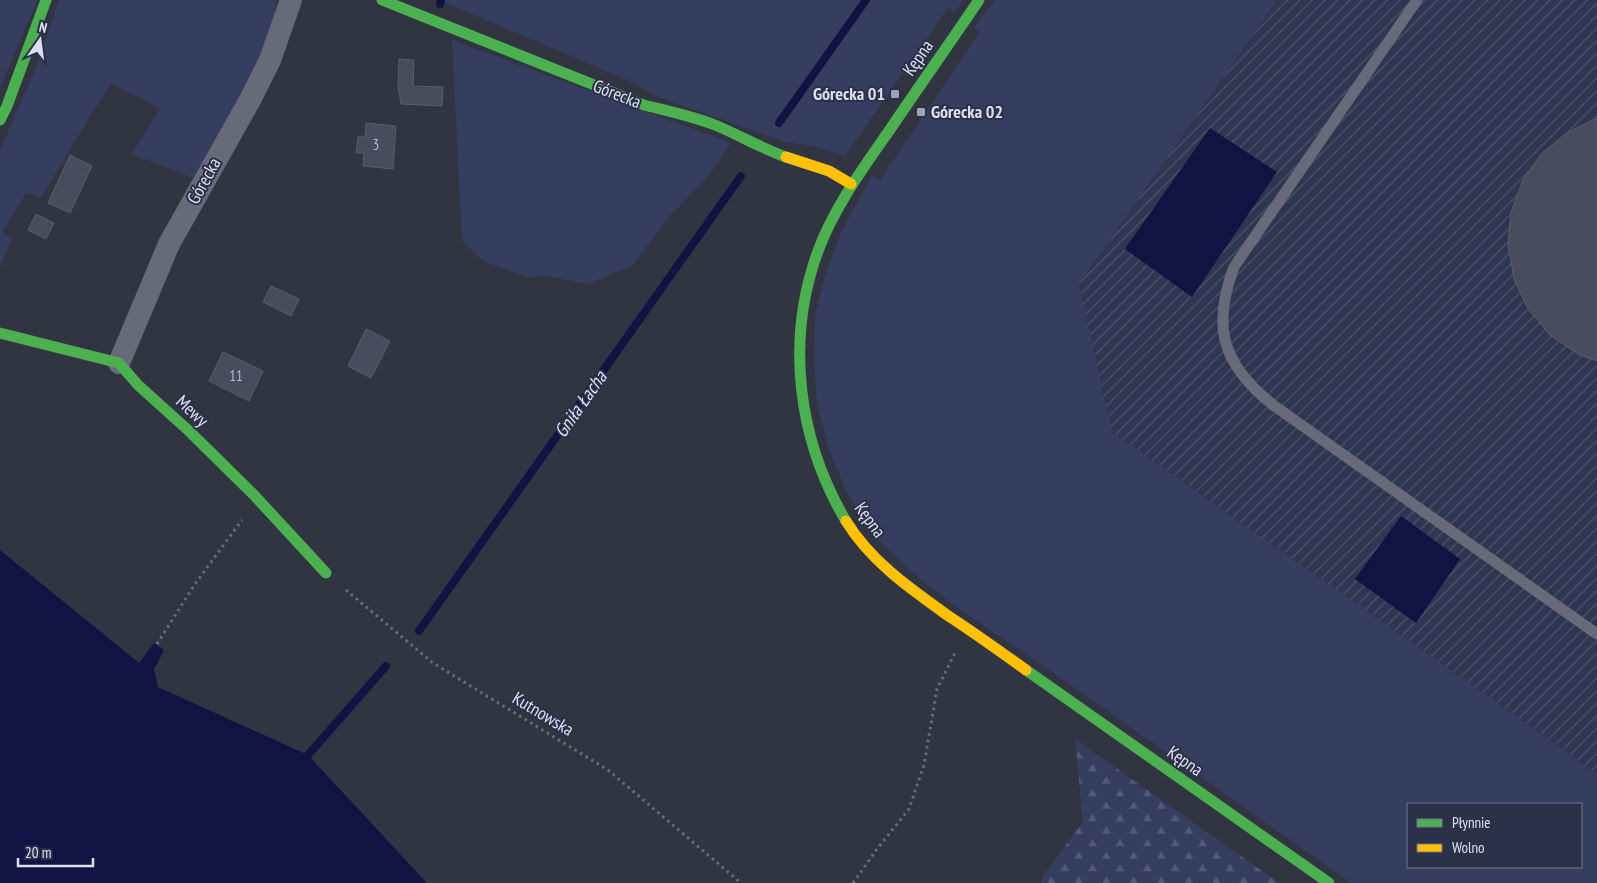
<svg xmlns="http://www.w3.org/2000/svg" width="1597" height="883" viewBox="0 0 1597 883" font-family="'PT Sans Narrow',sans-serif">
  <style>
    .industrial { fill: url(#industrial-furrows) }
    .green { fill: #363e5f; fill-rule: evenodd }
    .forest { fill: url(#forest-firs) }
    .water { fill: #111443 }
    .lines { fill: none; stroke-linecap: round; stroke-linejoin: round }
    .stream { stroke: #111443; stroke-width: 8 }
    .building { fill: #484c5d; stroke: #595d68 }
    .path { stroke: #6a6d79; stroke-width: 3; stroke-dasharray: 2.5 4; stroke-linecap: butt }
    .lane { stroke: #676b79; stroke-width: 11 }
    .street { stroke: #676b79; stroke-width: 22 }
    .fast { stroke: #4caf50; stroke-width: 11 }
    .slow { stroke: #ffc107; stroke-width: 11 }
    .poi-dot { fill: #a0a4b2; stroke: #2b3148; stroke-width: 2 }
    .labels { text-anchor: middle; stroke-width: 4; stroke-linejoin: round; paint-order: stroke }
    .number-label { font-size: 15px; fill: #b6bbca }
    .street-label { font-size: 18px; fill: #dbe0ef; stroke: #2b3148 }
    .poi-label { font-size: 18px; font-weight: bold; fill: #dbe0ef; stroke: #2b3148; text-anchor: end }
    .water-label { font-size: 19px; font-style: italic; fill: #dbe0f2; stroke: #2b3148 }
  </style>
  <defs>
    <pattern id="industrial-furrows" width="10" height="10" patternUnits="userSpaceOnUse" patternTransform="scale(1.25)"><rect width="10" height="10" fill="#2f3651"/><path d="M-1 1l2-2M0 10L10 0M9 11l2-2" fill="none" stroke="#4d536a"/></pattern>
    <pattern id="forest-firs" width="22" height="20" patternUnits="userSpaceOnUse" patternTransform="scale(1.25)"><rect width="22" height="20" fill="#363e5f"/><path d="M5 1l3.5 6h-7zM16 11l3.5 6h-7z" fill="#525a76"/></pattern>
  </defs>
  <rect width="100%" height="100%" fill="#313542"/>
  <path class="industrial" d="M1277,0H1597V773L1112,432L1079,284Z"/>
  <path class="green" d="M0,0H37L0,88Z
    M59,0H277L271,30L252,79L193,178L132,154L160,108L111,84L87,121L41,198L26,193L2,232L12,239L0,267V150L36,68Z
    M439,0H963L955,12L948,8L845,156L813,146L785,142L658,97L627,80Z
    M995,0H1277L1079,284L1112,432L1597,773V883H1351L1058,676L959,609L914,574L875,537L846,491L829,450L817,404L814,361L815,316L825,275L841,232L872,175L880,180L980,32L974,28ZM1408,804H1581V867H1408Z
    M452,40L731,143L711,173L667,219L632,266L588,284L547,276L527,277L483,261L462,240Z"/>
  <path class="forest" d="M1075,739L1279,883H1041L1044,874L1083,822Z"/>
  <path class="water" d="M1210,128L1277,172L1192,297L1125,249Z
    M1401,516L1460,559L1416,623L1355,579Z
    M0,550L139,663L154,643L164,650L154,669L158,687L308,755L427,883H0Z"/>
  <g class="lines">
    <path class="stream" d="M440,4L441,0
      M779,123L866,0
      M419,631L741,176
      M308,755L386,666"/>
  </g>
  <path class="building" d="M399,59L414,60L413,86L443,87L442,106L401,104L398,86Z
    M1597,118V361L1578,354L1550,335L1528,309L1514,279L1508,245L1511,212L1523,180L1542,153L1568,132Z
    M366,123L396,126L393,169L363,166L364,153H356L358,137H365Z
    M70,155L92,166L70,213L48,203Z
    M36,214L54,223L46,239L28,230Z
    M271,286L299,299L291,316L263,302Z
    M366,329L390,341L371,378L348,366Z
    M223,352L263,371L249,401L209,381Z"/>
  <g class="lines">
    <path class="path" d="M346,590L433,663L608,770L741,883
      M157,644L195,584L242,520
      M853,883L877,849L909,809L924,765L937,689L956,651"/>
    <path class="lane" d="M1417,0L1234,267C1211,328 1223,365 1273,405L1597,634"/>
    <path class="street" d="M119,363L169,244L250,100L270,60L291,0"/>
    <path class="fast" d="M382,0L644,105C668,111 692,116 715,125C739,135 761,148 786,157
      M0,120L7,106L46,0
      M0,333L119,363L138,385L189,431L253,494L326,573
      M846,521C798,440 785,341 818,251C834,207 864,167 891,128C920,85 950,43 979,0
      M1026,670L1329,883"/>
    <path class="slow" d="M786,157L829,171L851,184
      M846,521C871,562 912,590 950,617C976,634 1001,652 1026,670"/>
  </g>
  <g class="poi-dot">
    <rect x="890" y="89" width="10" height="10" rx="2.5"/>
    <rect x="916" y="107" width="10" height="10" rx="2.5"/>
  </g>
  <g class="labels">
    <g class="number-label">
      <text x="376" y="150">3</text>
      <text x="236" y="381">11</text>
    </g>
    <g class="street-label">
      <text transform="translate(918 58) rotate(-55)" y="6">Kępna</text>
      <text transform="translate(617 94) rotate(21)" y="6">Górecka</text>
      <text transform="translate(204 181) rotate(-61)" y="6">Górecka</text>
      <text transform="translate(192 411) rotate(43)" y="6">Mewy</text>
      <text transform="translate(870 520) rotate(54)" y="6">Kępna</text>
      <text transform="translate(543 714) rotate(31)" y="6">Kutnowska</text>
      <text transform="translate(1185 761) rotate(35)" y="6">Kępna</text>
    </g>
    <g class="poi-label">
      <text x="885" y="100">Górecka 01</text>
      <text x="931" y="118" text-anchor="start">Górecka 02</text>
    </g>
    <g class="water-label">
      <text transform="translate(580 404) rotate(-55)" y="7">Gniła Łacha</text>
    </g>
  </g>
  <rect x="1407" y="803" width="175" height="65" fill="#2b3148" stroke="#71778b"/>
  <rect x="1417" y="819" width="25" height="8" fill="#4caf50" stroke="#71778b"/>
  <text x="1452" y="828" font-size="15" fill="#dbe0ef">Płynnie</text>
  <rect x="1417" y="844" width="25" height="8" fill="#ffc107" stroke="#71778b"/>
  <text x="1452" y="853" font-size="15" fill="#dbe0ef">Wolno</text>
  <g transform="translate(40 40) rotate(14)" stroke="#2b3148" stroke-width="4" paint-order="stroke">
  <path d="M0-4L9 19L0 12L-9 19Z" fill="#dbe0ef"/>
  <text y="-8" font-size="14" font-weight="bold" text-anchor="middle" fill="#dbe0ef">N</text>
  </g>
  <path d="M18 858v8h75v-8" fill="none" stroke="#dbe0ef" stroke-width="2.5"/>
  <text x="25" y="858" font-size="15" fill="#dbe0ef" stroke="#2b3148" stroke-width="4" paint-order="stroke">20 m</text>
</svg>
